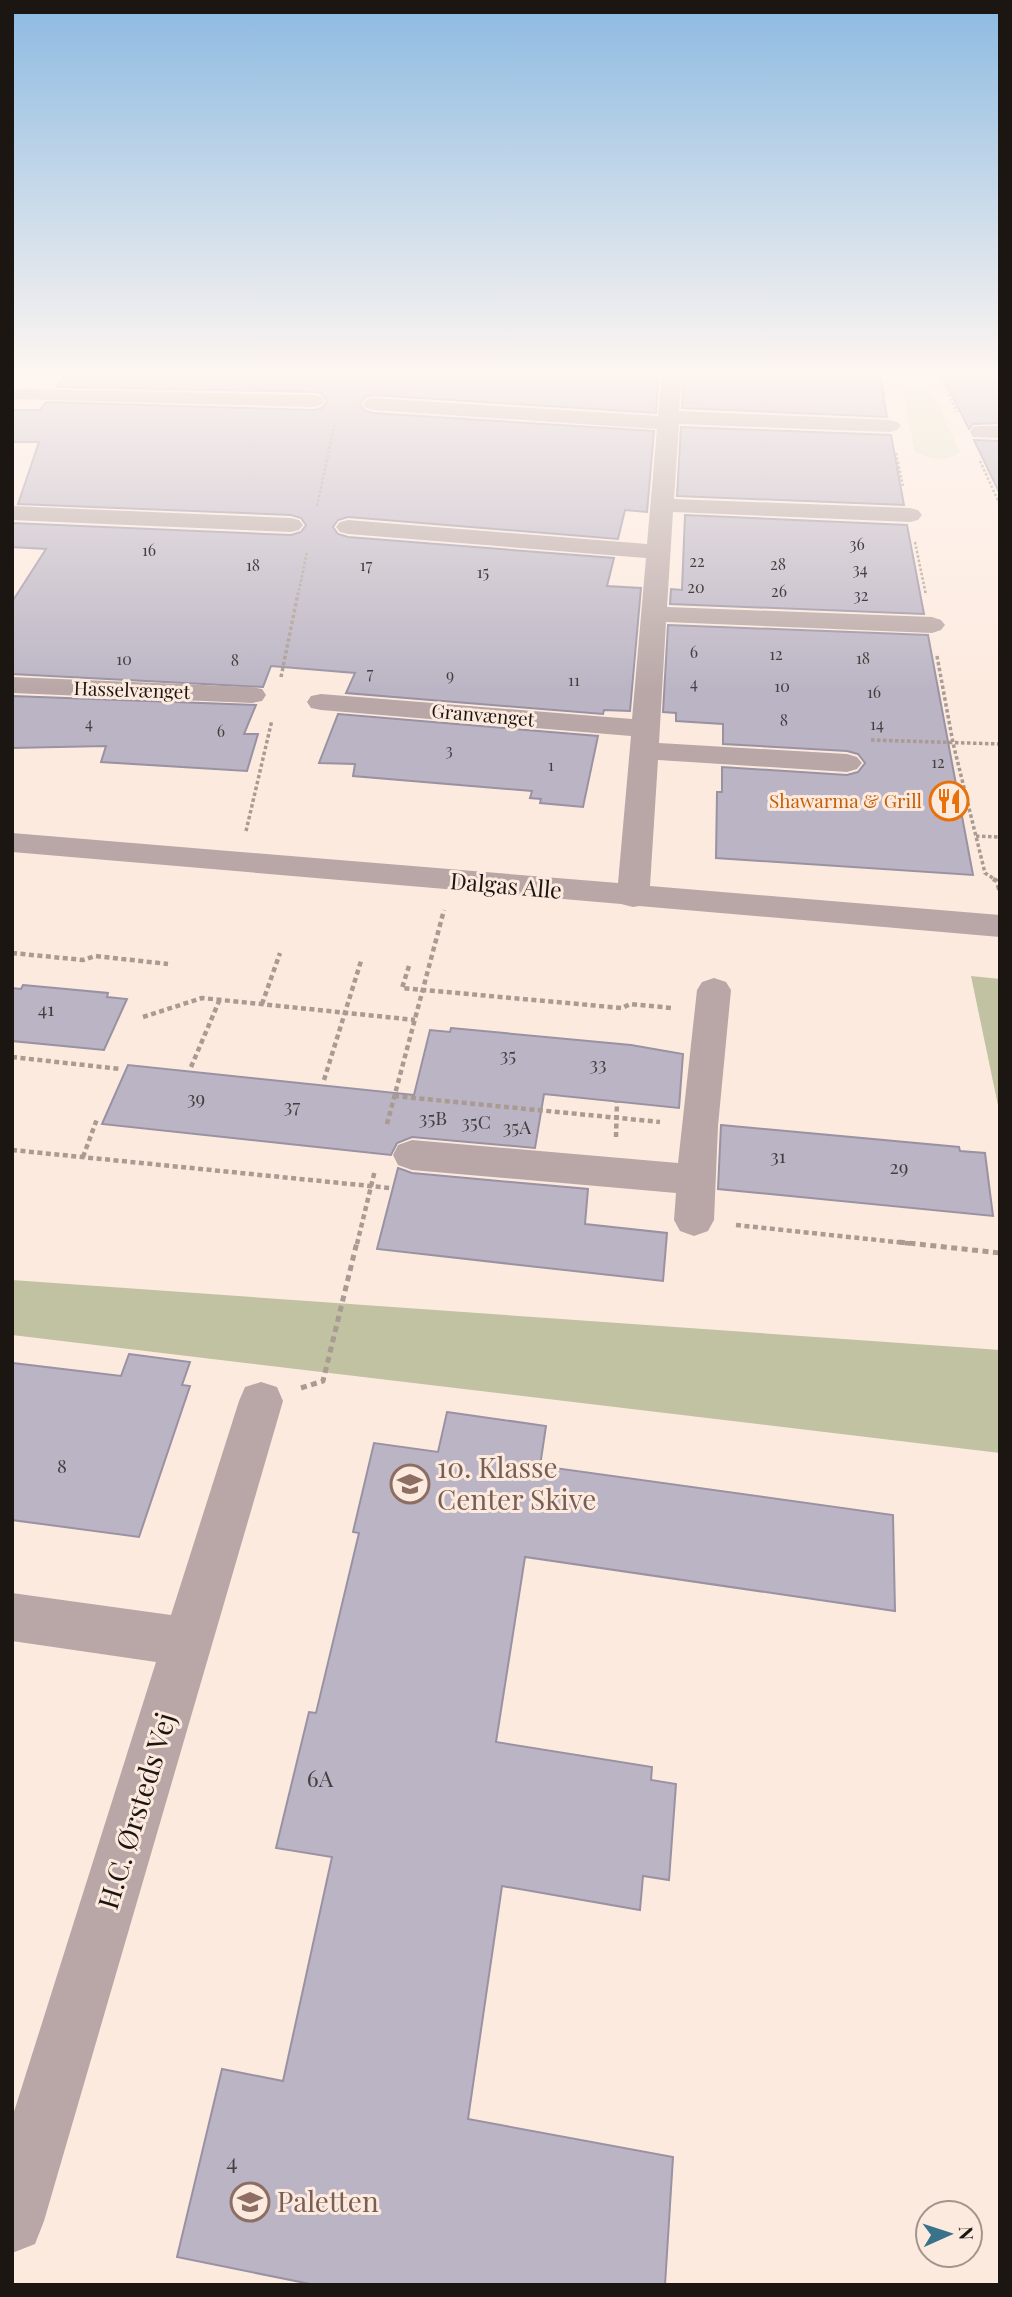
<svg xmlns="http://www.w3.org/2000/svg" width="1012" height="2297" viewBox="0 0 1012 2297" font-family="'Playfair Display',serif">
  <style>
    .green { fill: #e0e2c6 }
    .forest { fill: #c0c2a2 }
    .building { fill: #bbb4c4; stroke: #9992a2; stroke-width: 2 }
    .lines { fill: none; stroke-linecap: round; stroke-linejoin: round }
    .path-far3 { stroke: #a99b92; stroke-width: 2.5; stroke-dasharray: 2.5 2; stroke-linecap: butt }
    .path-far2 { stroke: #a99b92; stroke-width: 3.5; stroke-dasharray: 3.5 2.5; stroke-linecap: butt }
    .path-far1 { stroke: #a99b92; stroke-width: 4.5; stroke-dasharray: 5 3.5; stroke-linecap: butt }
    .path { stroke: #a99b92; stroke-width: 5; stroke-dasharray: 6 4.5; stroke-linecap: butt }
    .minor { fill: #b8a7a6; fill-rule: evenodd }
    .labels { text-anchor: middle; stroke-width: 6; stroke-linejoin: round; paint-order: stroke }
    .far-number-label { font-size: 16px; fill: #443e3e }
    .far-street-label { font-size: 19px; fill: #1c1612; stroke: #fdeadf }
    .far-food-label { font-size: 19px; fill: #c56008; stroke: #fdeadf; text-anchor: end }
    .number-label { font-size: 19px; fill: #443e3e }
    .street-label { font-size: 23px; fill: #1c1612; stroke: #fdeadf }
    .near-number-label { font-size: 23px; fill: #443e3e }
    .near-education-label { font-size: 28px; fill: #785e54; stroke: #fdeadf; text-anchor: start }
    .near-street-label { font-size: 28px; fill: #1c1612; stroke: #fdeadf }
  </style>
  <rect width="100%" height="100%" fill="#fdeadf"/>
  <path class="green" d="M929,386L960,452C946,463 930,459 915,452L902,390Z"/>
  <path class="forest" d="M971,976L1000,979V1115Z
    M12,1280L1000,1350V1453L12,1335Z"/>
  <path class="building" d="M69,370H431L545,375L546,372L565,373V370H659L656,413L373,395L365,397L360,404L365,411L373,413L654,431L647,512L625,510L618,539L348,517L338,520L333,527L338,534L348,537L614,558L607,586L641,588L630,711L604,710L603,714L346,693L355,673L271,666L263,687L12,674V602L46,549L12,547V523L291,535L301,532L306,525L301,518L291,515L18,504L39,442H12V410H40L46,402L314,410L322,408L327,401L322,394L314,392L57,387Z
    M684,370H879L887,417L682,408Z
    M940,372H1000V423L973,424L969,429Z
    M681,427L891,435L904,505L677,496Z
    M974,440L1000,441V494Z
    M685,515L907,525L924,614L670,604L671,589L682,590Z
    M668,625L928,635L973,875L716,858L717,792H722V767L847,775L858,772L865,763L858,754L847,751L723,744V724L676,721V713L663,712Z
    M12,696L256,705L244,734H258L247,771L101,762L106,746L12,748Z
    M338,714L598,736L583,807L540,803L541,799L530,798L532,791L353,776L355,764L319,763Z
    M23,985L108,993L107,997L127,999L104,1050L12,1041V988L21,989Z
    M451,1028L631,1045L683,1054L679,1108L544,1094L535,1148L412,1137L397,1143L391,1155L102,1124L128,1065L414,1095L430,1030L450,1032Z
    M721,1125L959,1147L960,1151L985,1153L993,1216L718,1189Z
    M398,1168L412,1173L588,1189L585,1224L667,1233L663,1281L377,1249Z
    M129,1354L190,1362L182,1385L190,1386L139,1537L12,1520V1363L121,1376Z
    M447,1412L546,1426L540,1466L893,1515L895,1611L525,1557L496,1742L652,1767L651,1780L676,1784L669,1880L643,1876L640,1910L502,1886L468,2119L673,2157L665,2285H315L177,2257L222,2069L283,2081L332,1857L276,1848L309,1712L316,1713L359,1533L353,1532L374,1443L438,1452Z"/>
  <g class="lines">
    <path class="path-far3" d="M880,370L885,397
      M937,370L957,412
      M343,386L346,370
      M896,453L903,486
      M980,461L1000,505
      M317,506L335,422
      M915,542L926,595
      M298,595L307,552"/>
    <path class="path-far2" d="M937,656L953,743L985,873L996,880
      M281,677L298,593
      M871,740L1000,744
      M246,831L272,720
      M976,836L1000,837"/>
    <path class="path-far1" d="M993,879L997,881L1000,893
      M12,953L83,960L95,956L168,964
      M409,966L402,988L622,1008L630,1004L672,1008
      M262,1004L280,953
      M143,1017L202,998L415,1020
      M12,1057L120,1069
      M191,1067L220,999
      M324,1080L361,961
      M394,1096L660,1122
      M387,1124L444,910
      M616,1137L617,1101
      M12,1150L390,1188
      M83,1157L97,1119
      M736,1225L915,1244
      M357,1244L375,1170"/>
    <path class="path" d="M899,1242L1000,1253
      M301,1388L323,1381L357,1242"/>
    <path class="minor" d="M662,370H682L679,411L890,420L897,422L901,426L897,430L890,432L679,424L674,499L910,508L918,510L922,515L918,520L910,522L673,512L667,607L932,617L941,620L945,625L941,630L932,633L666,622L659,743L847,754L857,757L862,763L857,769L847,772L658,760L650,886L1000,915V937L639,906L633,907L621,904L12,852V833L618,883L631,736L321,710L311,708L307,702L311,696L321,694L632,719L646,558L348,534L340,532L336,527L340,522L348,520L647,544L657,429L373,410L366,408L363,404L366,400L373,398L658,416Z
      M20,389L314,395L321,397L324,401L321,405L314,407L13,399V391Z
      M981,426H1000V438L973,437L970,432L973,427Z
      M12,506L291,518L299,520L303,525L299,530L291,532L12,520Z
      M12,677L252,687L262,689L266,695L262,701L252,703L12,693Z
      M714,978L726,982L731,990L718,1126L714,1220L708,1231L694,1236L680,1231L674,1220L676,1193L412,1170L398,1165L393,1155L398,1145L412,1140L678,1163L697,990L702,982Z
      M261,1382L277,1387L283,1401L44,2221L35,2244L12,2253V2118L156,1662L12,1641V1593L171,1615L239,1401L245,1387Z"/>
  </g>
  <linearGradient id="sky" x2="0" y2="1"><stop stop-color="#8cbae1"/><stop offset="0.54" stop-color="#fef6f1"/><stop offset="1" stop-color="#fef6f1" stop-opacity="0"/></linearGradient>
  <rect width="1012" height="691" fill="url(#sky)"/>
  <defs>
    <symbol id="restaurant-ring" viewBox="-11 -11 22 22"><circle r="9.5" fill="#fdeadf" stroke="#e8710a" stroke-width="1.5"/><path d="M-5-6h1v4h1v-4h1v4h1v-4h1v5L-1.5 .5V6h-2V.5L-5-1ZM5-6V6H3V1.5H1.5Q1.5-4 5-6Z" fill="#e8710a"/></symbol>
    <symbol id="school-ring" viewBox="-11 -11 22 22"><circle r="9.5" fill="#fdeadf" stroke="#8d6e63" stroke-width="1.5"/><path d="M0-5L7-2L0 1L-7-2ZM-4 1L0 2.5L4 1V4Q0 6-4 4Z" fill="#8d6e63"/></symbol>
  </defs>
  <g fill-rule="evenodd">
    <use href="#restaurant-ring" x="927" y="779" width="44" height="44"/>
    <use href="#school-ring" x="388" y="1462" width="44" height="44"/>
    <use href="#school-ring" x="228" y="2180" width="44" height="44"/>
  </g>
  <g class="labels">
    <g class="far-number-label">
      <text x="857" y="550">36</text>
      <text x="149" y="556">16</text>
      <text x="697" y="567">22</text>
      <text x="778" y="570">28</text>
      <text x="253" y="571">18</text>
      <text x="366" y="571">17</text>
      <text x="860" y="575">34</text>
      <text x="483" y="578">15</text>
      <text x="696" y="593">20</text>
      <text x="779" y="597">26</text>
      <text x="861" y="601">32</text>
      <text x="694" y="658">6</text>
      <text x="776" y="660">12</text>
      <text x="863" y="664">18</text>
      <text x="124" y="665">10</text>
      <text x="235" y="666">8</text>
      <text x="370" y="679">7</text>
      <text x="450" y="681">9</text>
      <text x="574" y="686">11</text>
      <text x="694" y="689">4</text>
      <text x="782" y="692">10</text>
      <text x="874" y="698">16</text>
      <text x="784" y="726">8</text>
      <text x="89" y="729">4</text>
      <text x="877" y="730">14</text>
      <text x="221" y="737">6</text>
      <text x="449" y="756">3</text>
      <text x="938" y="768">12</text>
      <text x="551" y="771">1</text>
    </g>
    <g class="far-street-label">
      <text transform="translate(132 690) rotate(2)" y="7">Hasselvænget</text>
      <text transform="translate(483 715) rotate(5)" y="7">Granvænget</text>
    </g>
    <g class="far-food-label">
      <text x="922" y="808">Shawarma &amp; Grill</text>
    </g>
    <g class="number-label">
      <text x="46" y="1016">41</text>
      <text x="508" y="1062">35</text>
      <text x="598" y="1071">33</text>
      <text x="196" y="1105">39</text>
      <text x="292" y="1113">37</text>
      <text x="433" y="1125">35B</text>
      <text x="476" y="1129">35C</text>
      <text x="517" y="1134">35A</text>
      <text x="778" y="1163">31</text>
      <text x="899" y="1174">29</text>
      <text x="62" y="1473">8</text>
    </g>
    <g class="street-label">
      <text transform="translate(506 886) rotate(5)" y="8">Dalgas Alle</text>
    </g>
    <g class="near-number-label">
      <text x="320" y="1787">6A</text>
      <text x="232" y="2170">4</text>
    </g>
    <g class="near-education-label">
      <text x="437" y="1478">10. Klasse<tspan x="437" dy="32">Center Skive</tspan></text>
      <text x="277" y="2212">Paletten</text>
    </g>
    <g class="near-street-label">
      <text transform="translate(137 1811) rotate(-73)" y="10">H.C. Ørsteds Vej</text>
    </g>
  </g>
  <rect width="1012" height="2297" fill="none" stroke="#1c1612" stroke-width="28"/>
  <g transform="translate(949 2234) rotate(87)"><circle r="33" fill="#fdeadf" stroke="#a3958d" stroke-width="2"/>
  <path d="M0-5L12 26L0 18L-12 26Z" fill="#39728b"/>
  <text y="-10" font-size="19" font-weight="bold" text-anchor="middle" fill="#1c1612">N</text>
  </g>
</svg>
